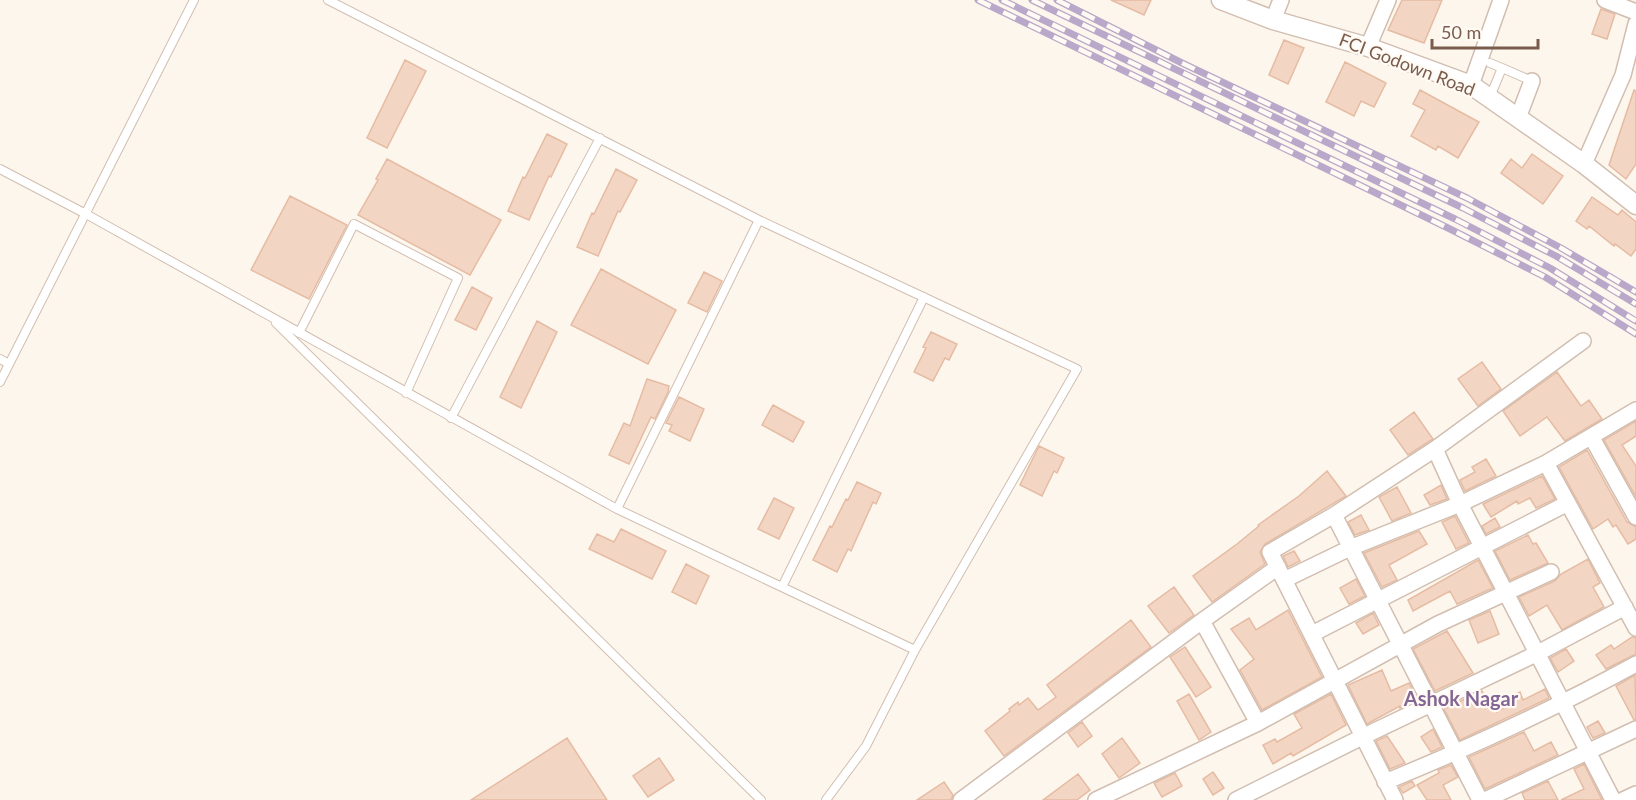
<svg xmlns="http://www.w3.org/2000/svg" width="1636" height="800" viewBox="0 0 1636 800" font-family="Lato,sans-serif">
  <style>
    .building { fill: #f3d5c3; stroke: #e6bba3; stroke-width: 1.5 }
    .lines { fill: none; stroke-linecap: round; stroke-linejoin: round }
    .service-casing { stroke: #d1beb0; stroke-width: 10 }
    .minor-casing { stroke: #d1beb0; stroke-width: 18 }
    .tertiary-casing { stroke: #d1beb0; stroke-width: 21 }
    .service { stroke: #fff; stroke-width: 8 }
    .minor { stroke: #fff; stroke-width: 15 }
    .tertiary { stroke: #fff; stroke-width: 18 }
    .rail-casing { stroke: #b9a8c9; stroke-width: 7 }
    .rail { stroke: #fffaf3; stroke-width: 4.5; stroke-dasharray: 14; stroke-linecap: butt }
    .labels { text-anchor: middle; stroke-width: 4.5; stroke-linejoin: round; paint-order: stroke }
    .street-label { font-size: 18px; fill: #7a5c4d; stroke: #fffaf3 }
    .neighbourhood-label { font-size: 20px; font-weight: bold; fill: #846695; stroke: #fffaf3 }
  </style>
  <rect width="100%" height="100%" fill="#fdf6ec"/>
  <path class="building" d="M1111,0H1151L1144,15Z
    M1402,0H1442L1424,43L1388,30Z
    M1601,9L1615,14L1607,39L1592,34Z
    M1284,40L1304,48L1288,84L1269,75Z
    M405,60L426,71L387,148L367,138Z
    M1345,62L1386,83L1374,107L1361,101L1354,116L1326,102Z
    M1420,90L1479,122L1458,158L1438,146L1436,150L1411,136L1425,110L1413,104Z
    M1634,90L1636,91V164L1626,179L1609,165Z
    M547,134L567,144L551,177L549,176L529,220L508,211L523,177L525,178Z
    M1532,154L1563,176L1543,204L1501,173L1511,159L1522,168Z
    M387,159L501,220L470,275L358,215L378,180L376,179Z
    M616,169L637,180L620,212L618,211L598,256L577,247L592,213L594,214Z
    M290,196L347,225L309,299L251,270Z
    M1592,197L1618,215L1622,210L1636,222V249L1631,256L1615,244L1614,246L1589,226L1587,229L1576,221Z
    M601,269L676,310L648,364L571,325Z
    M704,272L722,281L707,312L688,303Z
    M472,287L492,298L476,330L455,320Z
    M537,321L557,332L521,408L500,397Z
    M931,332L957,344L949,360L945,358L933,381L914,372L926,348L923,347Z
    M1482,362L1501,389L1478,406L1458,379Z
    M1557,372L1581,406L1589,400L1602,419L1565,441L1547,417L1520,436L1503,411Z
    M647,379L669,386L668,392L655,419L651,417L629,464L609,455L624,423L630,426Z
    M679,397L704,409L690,441L669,431L672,425L666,423Z
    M773,405L804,422L793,442L762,425Z
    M1414,412L1433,439L1408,455L1390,430Z
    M1636,421V436L1622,445L1636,466V497L1604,440Z
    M1039,446L1064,458L1057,473L1054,471L1042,496L1020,485Z
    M1587,450L1627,522L1636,527V539L1628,544L1616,525L1613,527L1608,519L1593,529L1559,467Z
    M1486,459L1496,476L1465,491L1460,480L1475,472L1472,467Z
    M1327,471L1346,496L1265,544L1260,552L1265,564L1212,602L1193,576L1237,544L1259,526L1258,525L1299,496Z
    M1542,476L1555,499L1536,508L1530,498L1518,504L1517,501L1491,517L1483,504Z
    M857,482L881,493L876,504L873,502L851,551L848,549L837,572L813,560L830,526L832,527L846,499L848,500Z
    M1441,485L1447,499L1430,505L1424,495Z
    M1397,487L1411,513L1392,521L1379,497Z
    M774,498L794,508L779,539L758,529Z
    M1361,515L1369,530L1355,535L1348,522Z
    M1455,516L1469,543L1456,549L1442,522Z
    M1495,518L1500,527L1486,534L1482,526Z
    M621,529L666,551L652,579L589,549L597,534L614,542Z
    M1419,531L1427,544L1389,565L1397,580L1382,587L1364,553Z
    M1528,535L1533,544L1536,543L1548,563L1510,580L1495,551Z
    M1294,551L1300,561L1288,567L1283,556Z
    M1588,559L1600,583L1593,587L1604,607L1562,630L1547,605L1529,616L1519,597L1555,581L1561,574Z
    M1478,560L1493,588L1457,604L1450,591L1413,611L1408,600Z
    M686,564L709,576L696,604L672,592Z
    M1356,579L1365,596L1349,604L1340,588Z
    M1174,587L1194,615L1169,633L1148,606Z
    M1288,610L1322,677L1262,710L1240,670L1254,659L1231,629L1249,618L1256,630Z
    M1490,611L1499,634L1478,643L1469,620Z
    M1373,613L1379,625L1363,634L1356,623Z
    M1131,620L1151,647L1004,756L985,731L1010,711L1009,709L1018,702L1019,705L1028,698L1038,710L1056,697L1047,685Z
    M1447,631L1473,673L1435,691L1413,649Z
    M1632,637L1636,638V654L1606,669L1596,655L1611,645L1614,649Z
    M1185,647L1211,687L1196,697L1170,657Z
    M1566,649L1574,661L1558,672L1550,658Z
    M1382,670L1391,691L1409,683L1418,700L1400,708V706L1367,724L1348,685Z
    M1635,675L1636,719L1634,720L1616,686Z
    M1545,689L1549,698L1460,740L1444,709L1482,691L1490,706L1493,705L1497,712L1504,708L1501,701L1520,692L1523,700Z
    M1189,694L1211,732L1199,740L1177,701Z
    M1331,694L1346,725L1293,756L1291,753L1273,764L1263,745L1275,739L1277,742L1302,728L1294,714Z
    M1598,721L1605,733L1593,738L1587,727Z
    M1082,722L1092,736L1078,747L1068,733Z
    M1433,729L1442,747L1431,752L1421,737Z
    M1524,732L1534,751L1551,742L1558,755L1485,789L1469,757Z
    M1387,736L1405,763L1390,769L1376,741Z
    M567,738L607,800H471Z
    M1122,738L1140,763L1119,778L1102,754Z
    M659,758L674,780L648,797L633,776Z
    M1584,764L1602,800H1561L1584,789L1574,769Z
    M1451,765L1458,777L1443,785L1451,800H1427L1417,785L1439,773L1438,770Z
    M1213,772L1224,788L1213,795L1203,779Z
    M1175,773L1182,786L1162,797L1154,783Z
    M1078,774L1090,790L1077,800H1043Z
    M1412,781L1415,786L1403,793L1399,787Z
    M1548,781L1558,800H1525L1522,793Z
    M944,782L953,795L951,800H917Z"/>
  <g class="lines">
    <defs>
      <path id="service" d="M328,0L759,220L1077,369L915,650L866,746L826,800
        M1502,68L1532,81
        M1490,97L1502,68L1490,63
        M0,169L86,214L617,509L915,650
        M276,323L761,800
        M299,333L354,224L458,278L406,393
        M0,359L9,364
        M0,382L194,0
        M451,418L600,138
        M617,509L759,220
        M782,587L924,297"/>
      <path id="minor" d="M1605,0L1636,12
        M1273,20L1281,0
        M1368,47L1388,0
        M1471,85L1501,0
        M1518,118L1532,81
        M1584,164L1623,75L1636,24
        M1592,438L1636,517
        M1435,449L1460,504L1613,800
        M1546,463L1636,628
        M1334,515L1480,800
        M1284,580L1350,548L1460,504L1546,463L1636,410
        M1202,621L1258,723
        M1312,634L1568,503
        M1385,782C1471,747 1554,709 1636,664
        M961,800L1202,621L1278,567
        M1096,800L1258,723L1438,624L1551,572
        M1236,800L1362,737L1538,653L1625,607
        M1395,800L1270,552L1334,515L1435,449L1583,341
        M1485,800L1636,729
        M1623,800L1636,794"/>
      <path id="tertiary" d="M1221,0L1273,20L1368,47L1471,85L1584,164L1636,205"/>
    </defs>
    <use href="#service" class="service-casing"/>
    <use href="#minor" class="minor-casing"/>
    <use href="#tertiary" class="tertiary-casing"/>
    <use href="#service" class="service"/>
    <use href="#minor" class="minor"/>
    <use href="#tertiary" class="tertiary"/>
    <defs>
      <path id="rail" d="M978,0L1450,229L1545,277L1636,334
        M1002,0L1455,219L1550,268L1636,321
        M1032,0L1463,208L1556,256L1636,304
        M1057,0L1182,63L1467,198L1561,248L1636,292"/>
    </defs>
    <use href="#rail" class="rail-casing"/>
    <use href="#rail" class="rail"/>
  </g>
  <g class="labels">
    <g class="street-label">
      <text transform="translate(1407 65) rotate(21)" y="6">FCI Godown Road</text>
    </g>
    <g class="neighbourhood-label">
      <text x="1461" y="706">Ashok Nagar</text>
    </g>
  </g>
  <path d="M1432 39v9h106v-9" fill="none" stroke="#7a5c4d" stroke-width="3"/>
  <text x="1441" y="39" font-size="18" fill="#7a5c4d" stroke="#fffaf3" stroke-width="4.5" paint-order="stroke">50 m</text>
</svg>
